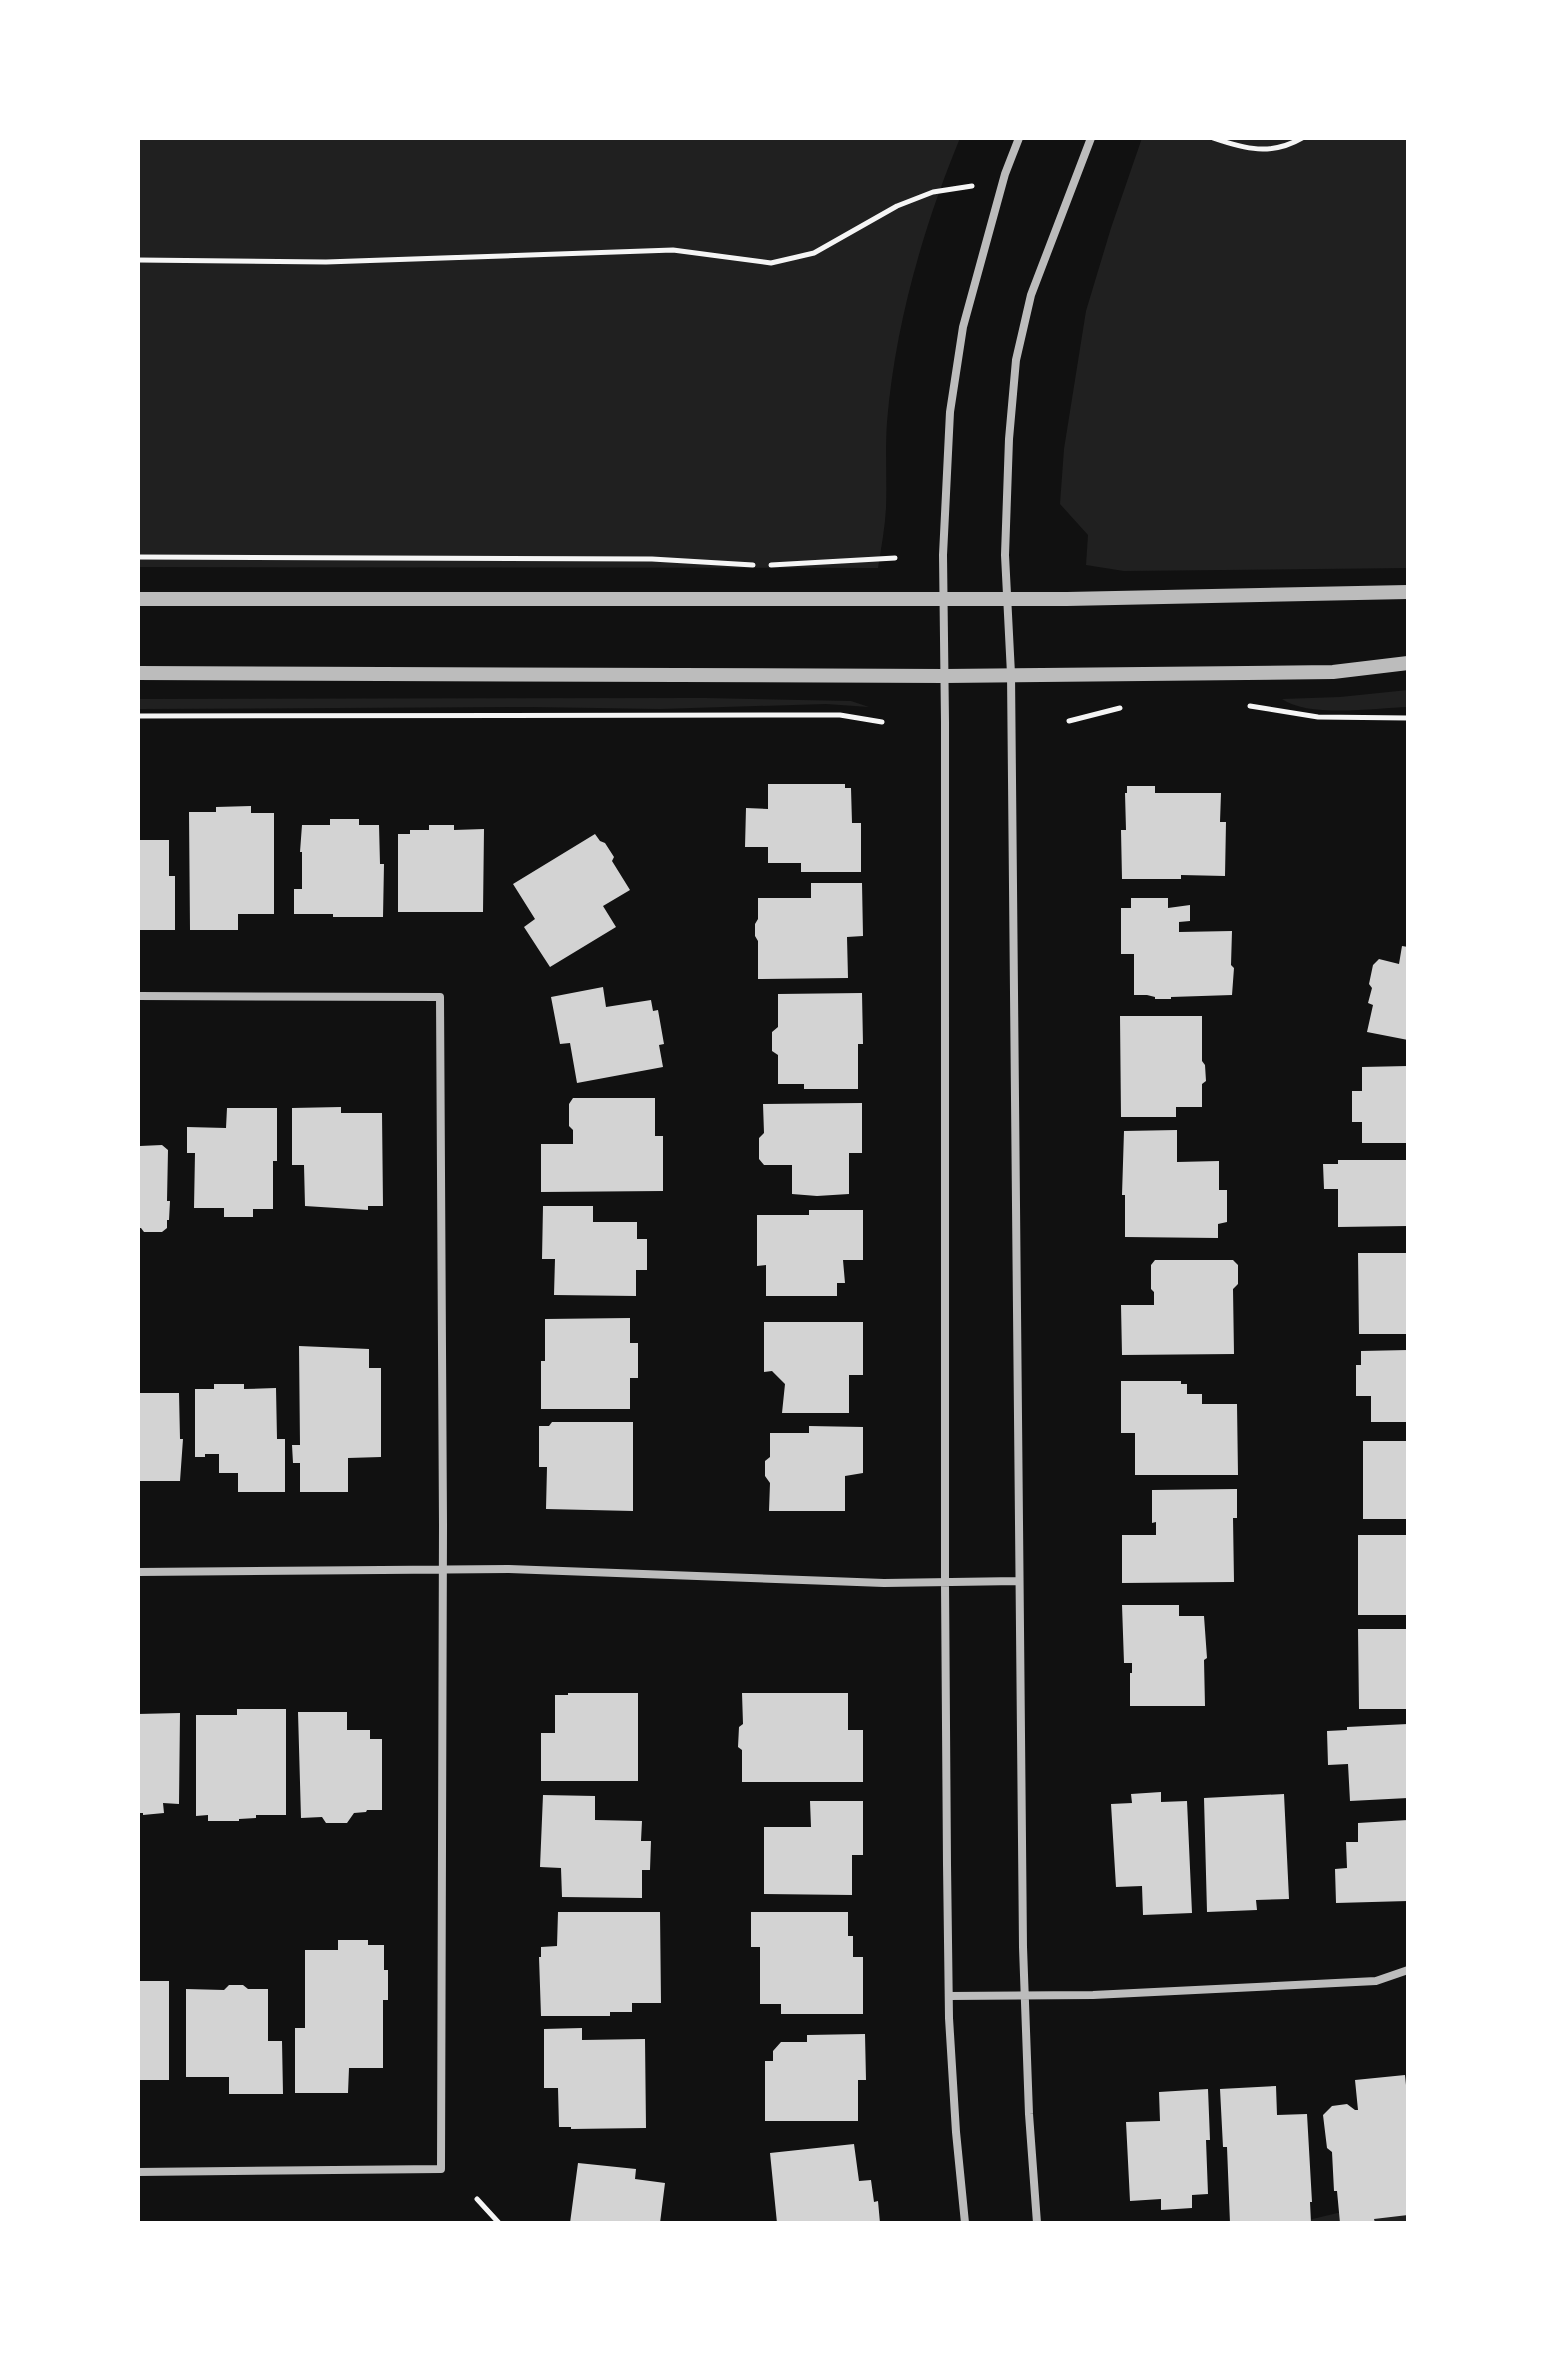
<svg xmlns="http://www.w3.org/2000/svg" width="1546" height="2361" viewBox="0 0 1546 2361" font-family="Arial,sans-serif">
  <style>
    .green { fill: #202020 }
    .building { fill: #d3d3d3 }
    .lines { fill: none; stroke-linecap: round; stroke-linejoin: round }
    .path { stroke: #f5f5f5; stroke-width: 5 }
    .minor { stroke: #bcbcbc; stroke-width: 8 }
    .tertiary { stroke: #bcbcbc; stroke-width: 14 }
  </style>
  <rect width="100%" height="100%" fill="#111"/>
  <path class="green" d="M138,138H960C923,228 895,325 887,422C885,450 887,479 886,508C885,528 881,548 878,568L138,567Z
    M1142,138H1408V568L1124,571L1086,565L1088,535L1060,504L1064,449L1086,311L1111,228Z
    M1408,690V707C1376,708 1308,718 1282,699L1340,697Z
    M705,698L851,701L869,707L826,704L660,709L532,707L138,709V699Z
    M1408,2196V2223H1296Z"/>
  <path class="building" d="M768,784H845V788H851L852,823H861V872H801V863H768V847H745L746,808L768,809Z
    M1127,786H1155V793H1221L1220,822H1226L1225,876L1181,875V879H1122L1121,830H1126L1125,793H1127Z
    M251,806V813H274V914H238V930H190L189,812H216V807Z
    M330,819H359V825H379L380,864H384L383,917H333V914H294V889H302V852H300L302,825H330Z
    M429,825H454V830L484,829L483,912H398V834H410V830H429Z
    M595,834L600,841L605,843L614,857L612,861L630,890L603,906L616,927L550,967L524,927L535,919L513,884Z
    M138,840H169V876H175V930H138Z
    M811,883H862L863,936L847,937L848,978L758,979V941L755,936V924L758,919V898H811Z
    M1131,898H1168V908L1190,905V921L1179,922V932L1232,931L1231,965L1234,968L1232,995L1171,997V999H1155V997L1147,995H1134V954H1121V908H1131Z
    M1402,946L1408,947V1040L1367,1032L1373,1005L1368,1003L1372,988L1369,984L1373,965L1379,959L1399,964Z
    M603,987L606,1007L651,1000L653,1011L658,1010L664,1044L659,1045L663,1067L577,1083L570,1043L560,1044L551,997Z
    M862,993L863,1044H858V1089H804V1084H778V1055L772,1051V1032L778,1027V994Z
    M1120,1016H1202V1061L1205,1065L1206,1081L1202,1084V1107H1176V1117H1121Z
    M1408,1066V1143H1362V1122H1352V1091H1362V1067Z
    M573,1098H655V1136H663V1191L541,1192V1144H573V1130L569,1126V1104Z
    M862,1103V1153H849V1194L817,1196L792,1194V1165H764L759,1159V1138L764,1133L763,1104Z
    M341,1107V1113H382L383,1206H368V1210L305,1206L304,1165H292V1108Z
    M227,1108H277V1161H273V1209H253V1217H224V1208H194L195,1153H187V1127L226,1128Z
    M1177,1130V1162L1219,1161V1190H1227V1222L1218,1224V1238L1125,1237V1195H1122L1124,1131Z
    M162,1145L168,1150L167,1201H170L169,1220H167V1228L162,1232H144L141,1228H138V1149L140,1146Z
    M1338,1160H1408V1226L1338,1227V1189H1324L1323,1164H1338Z
    M543,1206H593V1222H637V1239H647V1270H636V1296L554,1295L555,1259H542Z
    M809,1210H863V1260H843L845,1283H837V1296H766V1265L757,1266V1215H809Z
    M1358,1253H1408V1334H1359Z
    M1155,1260H1233L1238,1265V1284L1233,1289L1234,1354L1122,1355L1121,1305H1154V1292L1151,1289V1265Z
    M630,1318V1343H638V1378H630V1409H541V1361H545V1319Z
    M764,1322H863V1375H849V1413H782L785,1384L772,1371L764,1372Z
    M299,1346L369,1349V1368H381V1457L348,1458V1492H300V1463H293L292,1445H300Z
    M1408,1350V1422H1371V1396H1356V1365H1361V1351Z
    M1121,1381H1181V1384H1187V1394H1202V1404H1237L1238,1475H1135V1433H1121Z
    M214,1384H244V1389L276,1388L277,1439H285V1492H238V1473H219V1454H205V1457H195V1389H214Z
    M138,1393H179L180,1439H183L180,1481H138Z
    M552,1422H633V1511L546,1509L547,1467H539V1426H549Z
    M809,1426L863,1427V1473L845,1476V1511H769L770,1483L765,1476V1461L770,1457V1433H809Z
    M1363,1441H1408V1519H1363Z
    M1237,1489V1518H1233L1234,1582L1122,1583V1535H1156V1522L1152,1523V1490Z
    M1358,1535H1408V1615H1358Z
    M1122,1605H1179V1616H1204L1207,1658L1204,1660L1205,1706H1130V1673H1132V1663H1124Z
    M1358,1629H1408V1709H1359Z
    M568,1693H638V1781H541V1733H555V1695H568Z
    M742,1693H848V1730H863V1782H742V1750L738,1747L739,1727L743,1724Z
    M237,1709H286V1815H256V1818L239,1819V1821H208V1815L196,1816V1715H237Z
    M298,1712H347V1730H370V1739H382V1810H367L366,1812L354,1813L347,1823H326L322,1817L301,1818Z
    M180,1713L179,1804L163,1803L164,1813L143,1815V1813H138V1714Z
    M1408,1724V1798L1350,1801L1348,1764L1328,1765L1327,1731L1347,1730V1727Z
    M1161,1792V1802L1187,1801L1192,1913L1143,1915L1142,1886L1116,1887L1111,1804L1132,1803L1131,1794Z
    M1284,1794L1289,1899L1256,1900L1257,1910L1207,1912L1204,1798Z
    M543,1795L595,1796V1820L642,1821L641,1841H651L650,1870H642V1898L562,1897L561,1868L540,1867Z
    M810,1801H863V1855H852V1895L764,1894V1827H811Z
    M1408,1820V1901L1336,1903L1335,1869L1347,1868L1346,1842H1358V1823Z
    M558,1912H660L661,2003H632V2012H610V2016H541L539,1957H541V1947L557,1946Z
    M751,1912H848V1936H853V1957H863V2014H781V2004H760V1947H751Z
    M338,1940H368V1945H384V1970H388V2000H383V2068H349L348,2093H295V2028H305V1950H338Z
    M138,1981H169V2080H138Z
    M229,1985H243L248,1989H268V2041H282L283,2094H229V2077H186V1989L224,1990Z
    M582,2028V2040L645,2039L646,2128L571,2129V2127H559L558,2088H544V2029Z
    M865,2034L866,2080H858V2121H765V2061H773V2051L781,2042H807V2035Z
    M1405,2075L1408,2105V2215L1374,2219L1375,2223H1340L1337,2191H1334L1332,2152L1327,2148L1323,2115L1332,2106L1347,2104L1355,2110H1358L1355,2080Z
    M1276,2086L1277,2115L1307,2114L1312,2202H1310L1311,2223H1230L1227,2147H1223L1220,2089Z
    M1208,2089L1210,2140H1206L1208,2194L1192,2195V2208L1161,2210V2199L1130,2201L1126,2122L1160,2121L1159,2092Z
    M854,2144L859,2181L871,2180L874,2202L878,2201L880,2223H777L770,2153Z
    M578,2163L636,2169L635,2179L665,2183L660,2223H570Z"/>
  <g class="lines">
    <path class="path" d="M1213,138C1245,149 1271,156 1302,138
      M138,260L326,262L673,250L771,263L814,253L897,206L933,192L972,186
      M138,557L652,559L753,565
      M771,565L895,558
      M1250,706L1318,717L1408,718
      M138,716L840,715L882,722
      M1069,721L1120,708
      M477,2199L499,2223"/>
    <path class="minor" d="M138,996L440,997L443,1524L441,2169L138,2172
      M138,1572L509,1569L884,1583L1019,1581
      M949,1996L1093,1995L1376,1981L1408,1970
      M965,2223L956,2132L949,2018L947,1864L945,1584V722L943,555L950,412L963,327L1005,174L1019,138
      M1037,2223L1029,2114L1023,1947L1011,674L1005,555L1009,439L1016,360L1031,295L1091,138"/>
    <path class="tertiary" d="M138,599H1067L1408,592
      M138,673L945,676L1333,672L1408,663"/>
  </g>
  <rect width="1546" height="2361" fill="none" stroke="#ffffff" stroke-width="280"/>
</svg>
